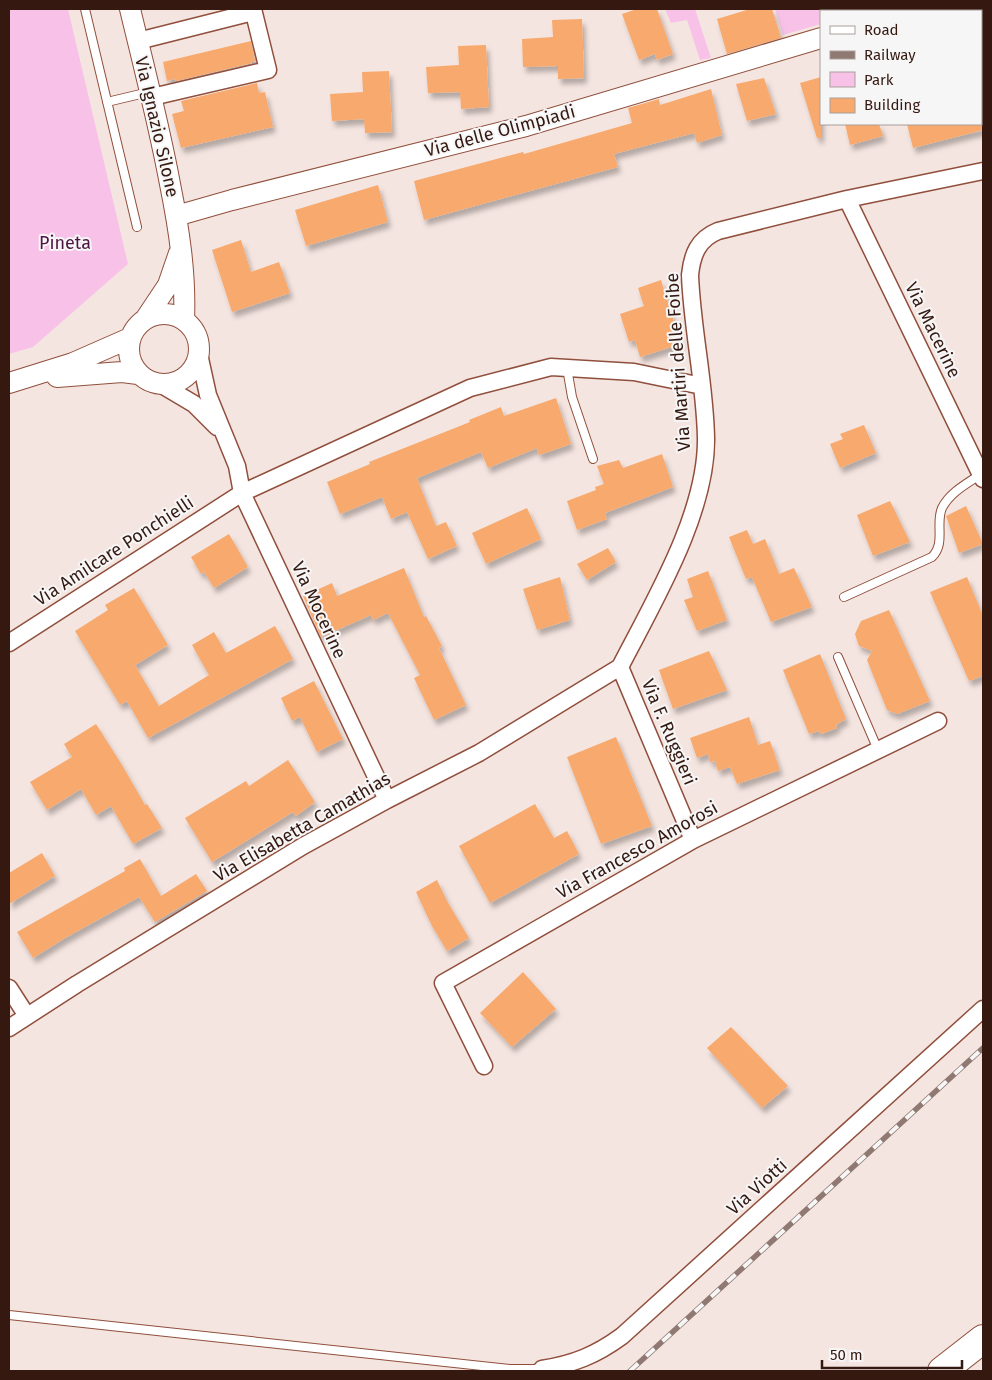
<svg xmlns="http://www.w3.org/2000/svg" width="992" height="1380" viewBox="0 0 992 1380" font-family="'Fira Sans',sans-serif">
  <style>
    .green { fill: #f8c2e8 }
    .building { fill: #f8a96d; filter: url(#shadow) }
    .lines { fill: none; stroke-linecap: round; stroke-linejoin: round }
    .service-casing { stroke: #904f3c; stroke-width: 10 }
    .minor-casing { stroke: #904f3c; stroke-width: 19 }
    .tertiary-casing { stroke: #904f3c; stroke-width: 22 }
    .trunk-casing { stroke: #904f3c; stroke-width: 30 }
    .service { stroke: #fff; stroke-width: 8 }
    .minor { stroke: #fff; stroke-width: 16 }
    .tertiary { stroke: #fff; stroke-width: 20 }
    .trunk { stroke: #fff; stroke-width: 28 }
    .rail-casing { stroke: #8f7972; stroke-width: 5.5 }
    .rail { stroke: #f6f6f6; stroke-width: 4; stroke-dasharray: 11; stroke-linecap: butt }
    .labels { text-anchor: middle; stroke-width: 4; stroke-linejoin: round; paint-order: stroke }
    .street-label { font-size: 18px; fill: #351911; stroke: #f6f6f6 }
    .park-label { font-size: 18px; fill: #4f1343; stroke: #f6f6f6 }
  </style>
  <defs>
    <filter id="shadow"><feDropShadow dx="3" dy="5.5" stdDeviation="2.5" flood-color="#0004"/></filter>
  </defs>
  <rect width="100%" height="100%" fill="#f5e5e0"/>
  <path class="green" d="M9,9H68L128,264L33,347L9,354Z
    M665,9H695L711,58L700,60L687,20L671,23Z
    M775,9H841L842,11H821V24L783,35Z"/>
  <path class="building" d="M637,9H657L673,54L657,60L655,54L639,60L622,14Z
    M750,9H772L781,38L727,54L717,19Z
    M582,19L584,78L558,79V66L523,67L522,39L553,37L552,20Z
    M251,41L255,61L252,62V63L176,81L175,79L167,81L163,62Z
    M486,45L489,107L461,109L460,92L428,93L426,67L459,65L458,46Z
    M389,71L392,132L365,133L364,119L332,121L330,94L363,92L362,72Z
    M821,77V138H817L800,83Z
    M764,78L776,114L747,121L736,84Z
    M257,83L259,93L265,92L273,127L181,148L172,114L184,111L181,101Z
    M711,89L722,135L697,143L694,133L614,154L618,167L424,220L414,181L523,152L524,154L632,123L628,108L659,99L660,105Z
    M845,124H879L883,136L850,145Z
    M907,124H983V130L913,148Z
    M378,185L388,222L306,246L295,210Z
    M241,240L251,272L279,262L290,293L232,312L212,250Z
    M661,280L681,344L640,357L635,340L629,342L620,314L644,306L638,288Z
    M556,398L571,444L539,455L537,448L488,468L481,452L417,478L436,526L446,522L457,546L428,559L407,512L391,519L382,497L340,514L327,482L370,464L369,462L470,422L469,420L501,407L504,416Z
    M864,425L876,453L840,468L830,444L843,439L840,434Z
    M662,454L673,487L605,513L607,519L577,530L567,501L596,490L595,487L604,484L597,466L619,460L623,468Z
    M890,501L910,542L873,556L857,515Z
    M966,506L983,544L959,553L946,516Z
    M527,508L541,539L486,564L472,533Z
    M747,530L753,544L765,539L779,574L794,568L812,607L771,622L752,577L746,579L729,537Z
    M229,534L248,567L214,588L204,572L201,574L191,557Z
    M608,548L616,562L587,580L577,564Z
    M404,568L424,617L426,616L442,646L439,648L466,705L434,720L414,678L420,675L388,613L373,620L371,615L321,637L303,596L332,583L337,596Z
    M708,571L727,620L697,631L684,600L693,597L687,579Z
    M560,577L570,620L537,630L523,589Z
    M967,577L983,616V676L969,681L930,592Z
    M134,588L168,645L135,665L159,706L209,675L192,645L214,632L226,653L275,626L293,659L148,738L127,701L120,705L75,631L108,610L105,605Z
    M889,610L930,701L897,714L887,710L867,660L872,651L859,646L855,634L861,621Z
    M709,651L727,690L673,709L659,670Z
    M820,654L846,719L836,725L837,728L821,734L819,731L809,734L783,670Z
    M314,681L343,739L317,752L300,717L292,721L281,698Z
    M749,717L758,745L770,741L780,770L737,784L730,767L718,771L715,761L710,762L708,754L697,758L690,738Z
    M96,724L122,765L145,805L147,804L162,828L133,844L111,806L96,815L81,789L47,810L30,782L72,757L64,744Z
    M616,737L652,826L601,844L567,757Z
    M288,760L315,802L296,816L293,812L212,862L185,818L246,781L249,786Z
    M535,804L554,838L567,831L579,854L490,903L459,846Z
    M42,853L55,876L9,904V873Z
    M140,859L161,896L196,874L207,891L155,922L139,897L65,938L33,958L17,932L125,871L124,868Z
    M437,880L447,901L469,938L447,951L432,926L416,892Z
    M523,972L556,1009L512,1047L480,1013Z
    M731,1027L788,1086L762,1108L707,1048Z"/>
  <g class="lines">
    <defs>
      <path id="service" d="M85,9L137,227
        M107,102L149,92
        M567,368L572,397L593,459
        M844,597L932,557C946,543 935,524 942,508C950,492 968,483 981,474
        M838,657L878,750
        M9,1315L510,1369H542"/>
      <path id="minor" d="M852,9V11
        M138,41L253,12
        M152,97L268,70L253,9
        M847,199L983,479
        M199,354L208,395L237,466L242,493L387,800
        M162,385L194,404L217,427
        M9,643L242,493L470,388L551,367L634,372L702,386
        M620,667C654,601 707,513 706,438C705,383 692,329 690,275C692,255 698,239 718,231L847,199L983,171
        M620,667L693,840
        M9,988L27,1016
        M9,1028L77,984L303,846L387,800L479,753L620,667
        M484,1066L443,983L693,840L938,721
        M542,1369C574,1364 596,1355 622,1336L983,1009"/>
      <path id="tertiary" d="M130,9C144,67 159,125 170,184C179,229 186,274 184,320
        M912,11L921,9
        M176,216L232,200L526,126L821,38
        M129 349a35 35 0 1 1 70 0a35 35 0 1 1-70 0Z
        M146,318L168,285L179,253
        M57,377L122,372L138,374
        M9,383L73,363L130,338"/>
      <path id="trunk" d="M942,1371L983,1339"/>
    </defs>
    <use href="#service" class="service-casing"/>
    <use href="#minor" class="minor-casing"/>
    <use href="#tertiary" class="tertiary-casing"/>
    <use href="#trunk" class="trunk-casing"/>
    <use href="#service" class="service"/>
    <use href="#minor" class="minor"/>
    <use href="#tertiary" class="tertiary"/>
    <use href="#trunk" class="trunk"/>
    <defs>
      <path id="rail" d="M630,1371L983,1048"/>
    </defs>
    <use href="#rail" class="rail-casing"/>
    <use href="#rail" class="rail"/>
  </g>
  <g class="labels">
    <g class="street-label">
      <text transform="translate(157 127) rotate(77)" y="6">Via Ignazio Silone</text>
      <text transform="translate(500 131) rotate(-15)" y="6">Via delle Olimpiadi</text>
      <text transform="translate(933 330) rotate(64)" y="6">Via Macerine</text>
      <text transform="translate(678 362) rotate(-94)" y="6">Via Martiri delle Foibe</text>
      <text transform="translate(114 551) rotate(-33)" y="6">Via Amilcare Ponchielli</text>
      <text transform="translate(319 610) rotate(65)" y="6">Via Mocerine</text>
      <text transform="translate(669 732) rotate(67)" y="6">Via F. Ruggieri</text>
      <text transform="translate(302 827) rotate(-30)" y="6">Via Elisabetta Camathias</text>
      <text transform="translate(637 850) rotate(-29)" y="6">Via Francesco Amorosi</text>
      <text transform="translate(757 1187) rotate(-42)" y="6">Via Viotti</text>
    </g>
    <g class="park-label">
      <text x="65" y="249">Pineta</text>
    </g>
  </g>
  <rect width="992" height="1380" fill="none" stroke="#351911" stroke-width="20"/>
  <rect x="820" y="10" width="162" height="115" fill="#f6f6f6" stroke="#a99e9a"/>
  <rect x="830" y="26" width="25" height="8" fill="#ffffff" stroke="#a99e9a"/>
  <text x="864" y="35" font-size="15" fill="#351911">Road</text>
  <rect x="830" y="51" width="25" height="8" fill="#8f7972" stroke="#a99e9a"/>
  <text x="864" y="60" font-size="15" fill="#351911">Railway</text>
  <rect x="830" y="72" width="25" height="15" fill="#f8c2e8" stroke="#a99e9a"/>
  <text x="864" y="85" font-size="15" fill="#351911">Park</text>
  <rect x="830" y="98" width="25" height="15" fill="#f8a96d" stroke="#a99e9a"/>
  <text x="864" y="110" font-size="15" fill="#351911">Building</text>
  <path d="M822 1360v8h140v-8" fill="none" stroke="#351911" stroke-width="2.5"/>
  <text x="830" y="1360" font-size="15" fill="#351911" stroke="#f6f6f6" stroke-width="4" paint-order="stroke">50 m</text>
</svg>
